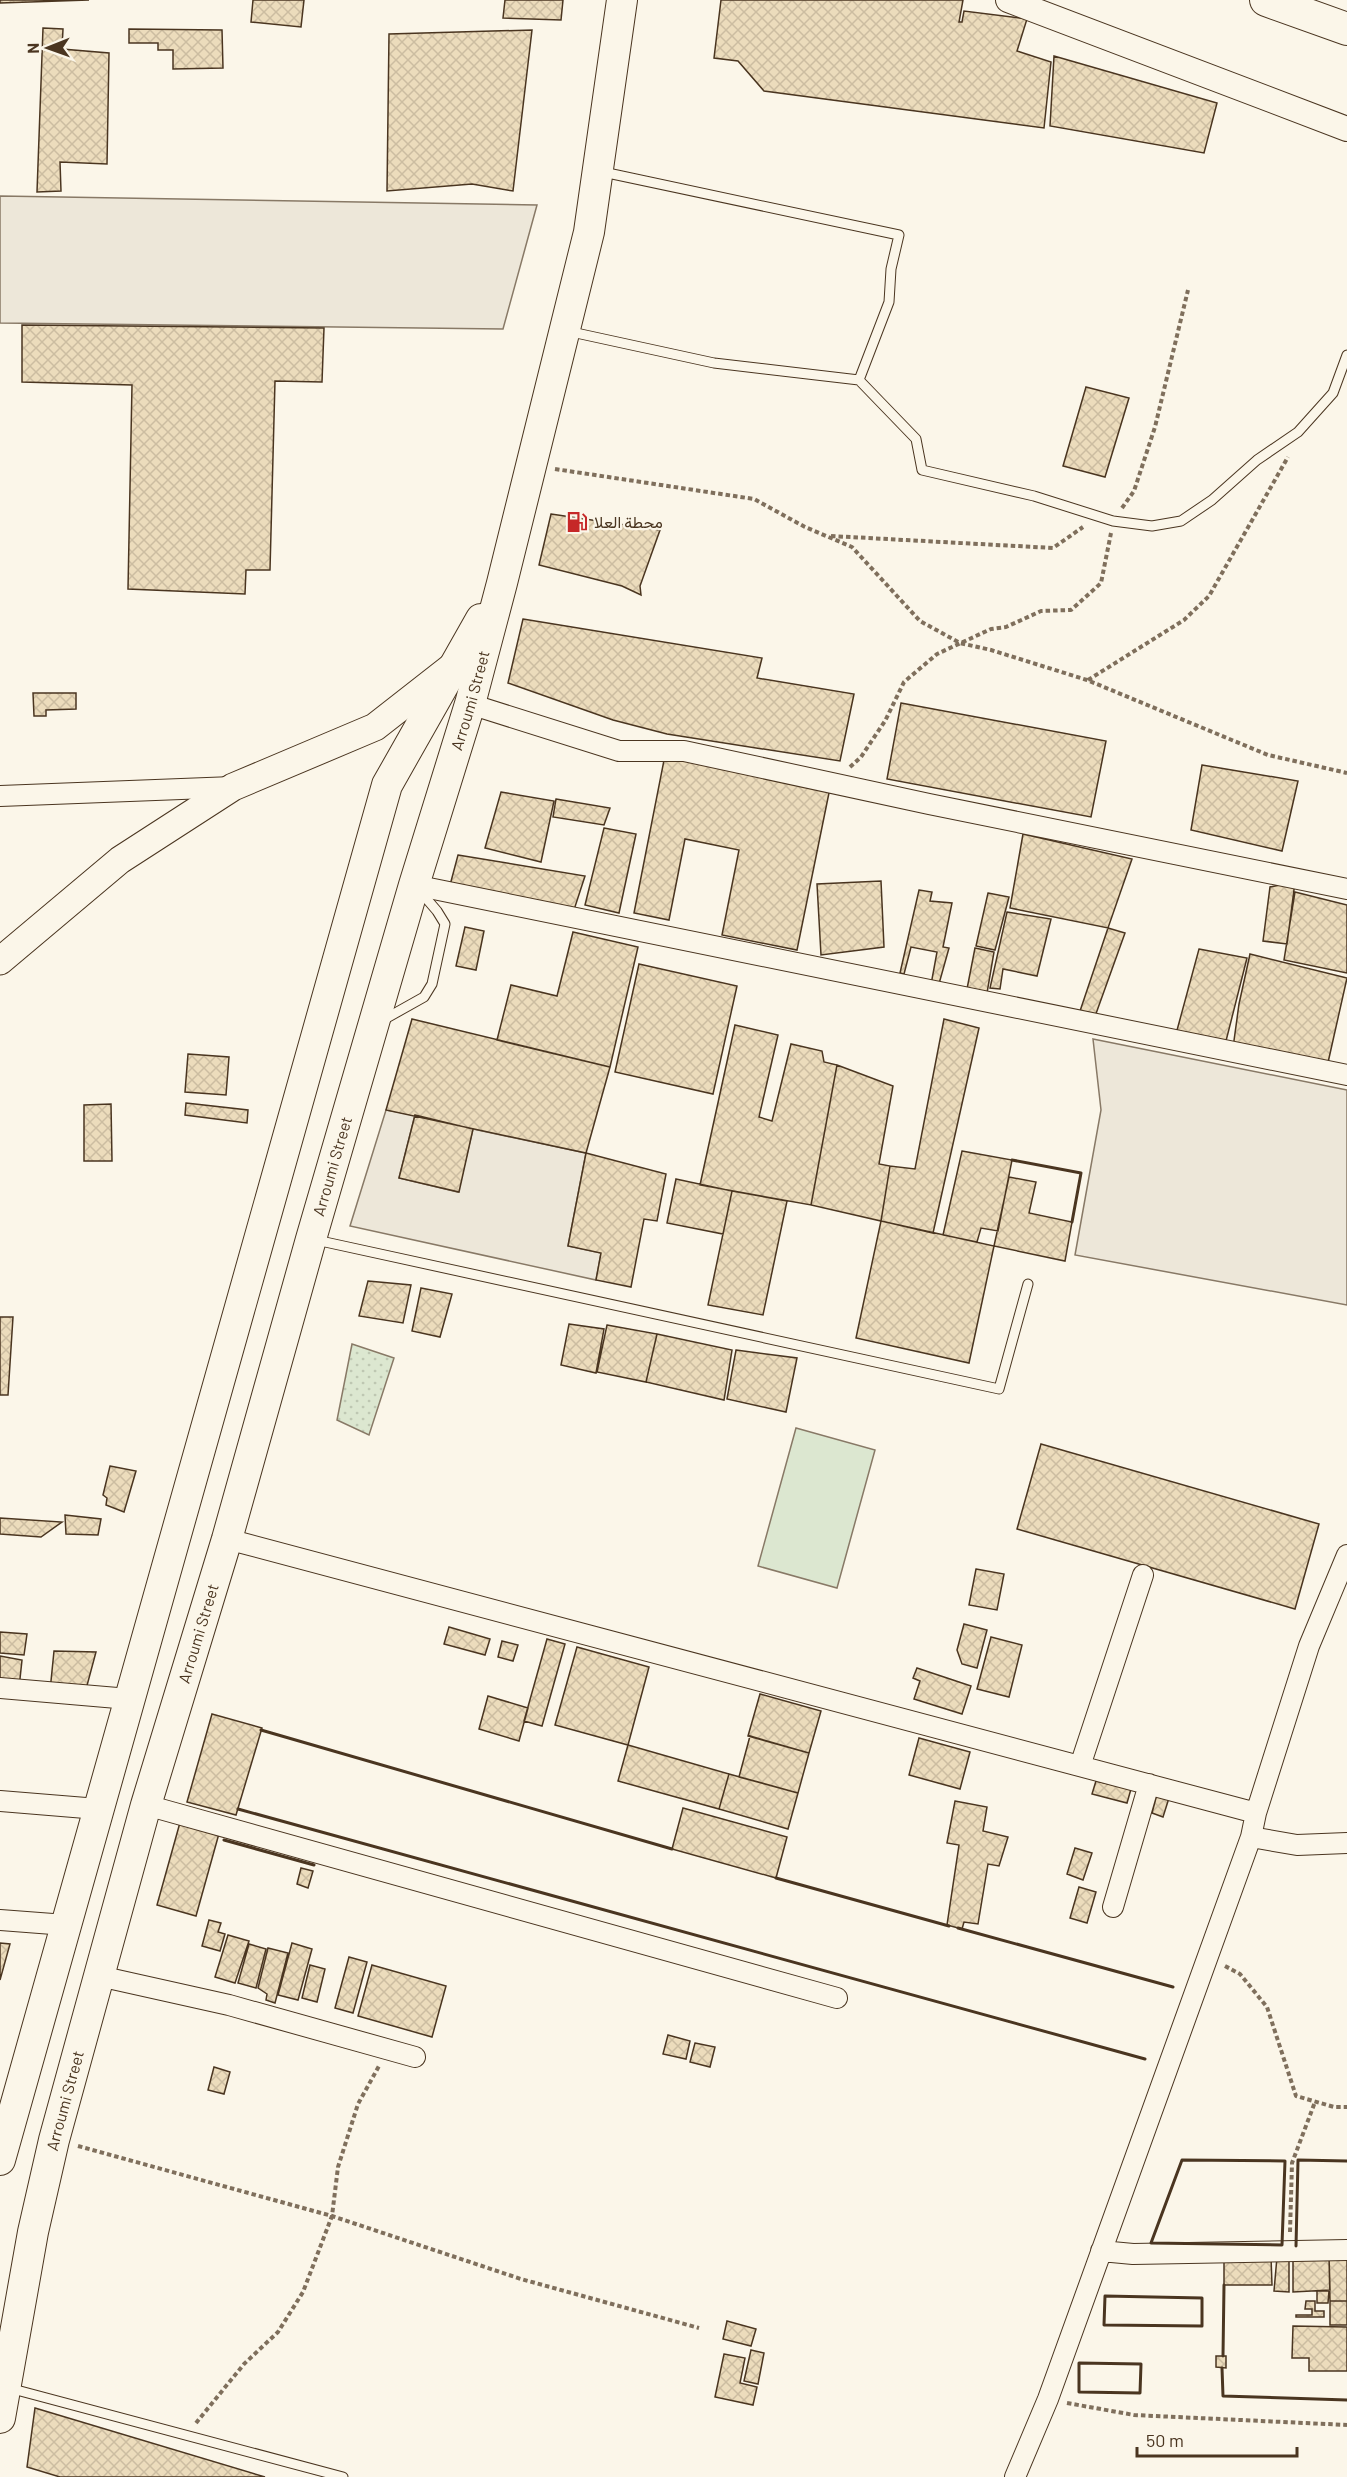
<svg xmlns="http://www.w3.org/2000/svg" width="1347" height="2477" viewBox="0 0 1347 2477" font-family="Barlow,Vazirmatn,sans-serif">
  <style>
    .park { fill: url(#park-dots); stroke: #887966; stroke-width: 1.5 }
    .pitch { fill: #dce7d0; stroke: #887966; stroke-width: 1.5 }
    .parking { fill: #ede7d9; stroke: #887966; stroke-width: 1.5 }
    .building { fill: url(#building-cross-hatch); stroke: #4a3520; stroke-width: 1.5 }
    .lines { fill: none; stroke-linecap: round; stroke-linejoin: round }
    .service-casing { stroke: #4a3520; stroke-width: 11 }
    .minor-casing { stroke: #4a3520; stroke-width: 22 }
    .tertiary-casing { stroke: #4a3520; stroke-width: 26 }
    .secondary-casing { stroke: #4a3520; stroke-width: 29 }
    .primary-casing { stroke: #4a3520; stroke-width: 32 }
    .trunk-casing { stroke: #4a3520; stroke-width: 34 }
    .path { stroke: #7f6f5c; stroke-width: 4; stroke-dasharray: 4.5 3; stroke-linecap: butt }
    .service { stroke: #fbf6e9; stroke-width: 9 }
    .minor { stroke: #fbf6e9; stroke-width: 20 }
    .tertiary { stroke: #fbf6e9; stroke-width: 24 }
    .secondary { stroke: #fbf6e9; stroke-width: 27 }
    .primary { stroke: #fbf6e9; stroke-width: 30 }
    .trunk { stroke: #fbf6e9; stroke-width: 32 }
    .wall { stroke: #4a3520; stroke-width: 3 }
    .labels { text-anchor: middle; stroke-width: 4.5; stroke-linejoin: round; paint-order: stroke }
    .poi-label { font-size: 16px; fill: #4a3520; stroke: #fbf6e9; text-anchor: start }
    .street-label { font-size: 16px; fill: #4a3520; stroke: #fbf6e9 }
  </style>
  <defs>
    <pattern id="park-dots" width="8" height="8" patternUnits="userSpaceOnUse" patternTransform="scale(1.5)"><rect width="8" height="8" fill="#dce7d0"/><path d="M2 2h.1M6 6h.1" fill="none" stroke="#bec7b2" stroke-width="1.8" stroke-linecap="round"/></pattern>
    <pattern id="building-cross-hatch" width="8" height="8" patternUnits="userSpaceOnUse" patternTransform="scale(1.5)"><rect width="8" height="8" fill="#ecdcbc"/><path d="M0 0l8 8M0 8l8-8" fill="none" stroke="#ccbda1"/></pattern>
  </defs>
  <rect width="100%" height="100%" fill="#fbf6e9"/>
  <path class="park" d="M352,1344L394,1358L369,1435L337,1420Z"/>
  <path class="pitch" d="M796,1428L875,1450L837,1588L758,1566Z"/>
  <path class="parking" d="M0,196L537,205L503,329L0,323Z
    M1093,1039L1347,1090V1305L1075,1255L1101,1110Z
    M386,1110L415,1115L399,1178L458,1192L473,1129L586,1153L568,1246L601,1253L596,1280L350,1226Z"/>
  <path class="building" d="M0,0H89L0,3Z
    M253,0H304L301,27L251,22Z
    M505,0H563L561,20L503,18Z
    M721,0H963L959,22H962L964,11L1027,19L1017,51L1051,62L1044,128L764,91L738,61L714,58Z
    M43,28L63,29L62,49L109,53L107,164L60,162L61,191L37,192Z
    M129,29L222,30L223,68L173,69V50H158V43H129Z
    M532,30L513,191L472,184L387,191L389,34Z
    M1054,56L1217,103L1204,153L1050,126Z
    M22,325L324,328L322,382L275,381L270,570H246L245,594L128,589L132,385L22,382Z
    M1086,387L1129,398L1105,477L1063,466Z
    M551,514L660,530L640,586L641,595L622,586L539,565Z
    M523,619L762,658L757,678L854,694L840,761L667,734L613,720L508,683Z
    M33,693H76V709L46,710V716H34Z
    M901,703L1106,741L1091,817L887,779Z
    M666,750L831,783L797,950L722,935L739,850L685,839L669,920L634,913Z
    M1202,765L1298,781L1282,851L1191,830Z
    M501,792L554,801L541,862L485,848Z
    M556,799L610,808L604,825L553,817Z
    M604,828L636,834L619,913L585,905Z
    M1023,834L1132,859L1108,928L1010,908Z
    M458,855L585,876L573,913L449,889Z
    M881,881L884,947L821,955L817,884Z
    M1295,882L1287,944L1263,941L1270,887Z
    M919,890L932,892L930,901L952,903L943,947L949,948L937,991L930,990L937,952L911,947L904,974L900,973Z
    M1295,892L1347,905V973L1284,960Z
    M988,893L1009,897L995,950L976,946Z
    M1007,912L1051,919L1037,976L1003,969L1000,989L990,988Z
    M465,927L484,931L476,970L456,966Z
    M1108,928L1125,933L1093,1022L1078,1017Z
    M573,932L638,947L610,1067L497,1040L511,985L557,996Z
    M975,948L994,952L987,993L967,989Z
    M1199,949L1247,958L1226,1041L1176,1034Z
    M1250,954L1347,978L1327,1067L1233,1048L1239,1004Z
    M639,964L737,986L713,1094L615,1072Z
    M412,1019L610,1067L586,1153L386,1110Z
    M944,1019L979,1028L933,1233L881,1221L890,1166L915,1169Z
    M735,1025L778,1035L759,1117L772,1121L791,1044L822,1051L824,1062L837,1065L811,1205L700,1185Z
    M188,1054L229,1057L226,1095L185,1092Z
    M837,1065L893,1086L879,1164L890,1166L881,1221L811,1205Z
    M186,1103L248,1110L247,1123L185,1115Z
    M111,1104L112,1161H84V1105Z
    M415,1115L473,1129L459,1192L399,1178Z
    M962,1151L1012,1160L998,1231L981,1228L977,1242L943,1235Z
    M586,1153L666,1174L657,1221L644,1219L631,1287L596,1280L601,1253L568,1246Z
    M1009,1177L1036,1182L1029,1213L1072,1222L1065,1261L994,1246Z
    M676,1179L732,1191L723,1234L667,1223Z
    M732,1191L787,1201L763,1315L708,1305Z
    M881,1221L994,1246L969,1363L856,1338Z
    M368,1281L411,1285L403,1323L359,1316Z
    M421,1288L452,1294L440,1337L412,1331Z
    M0,1317H13L8,1395H0Z
    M569,1324L604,1329L596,1373L561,1365Z
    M607,1325L657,1334L646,1382L597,1372Z
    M657,1334L732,1350L724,1400L646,1382Z
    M736,1350L797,1358L786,1412L727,1399Z
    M1041,1444L1319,1524L1295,1609L1017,1529Z
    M110,1466L136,1471L124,1512L106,1505L107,1498L103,1495Z
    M65,1515L101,1519L98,1535L66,1534Z
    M0,1518L62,1522L41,1537L0,1534Z
    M976,1569L1004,1574L997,1610L969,1605Z
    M964,1624L987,1630L977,1668L962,1664L957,1650Z
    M449,1627L490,1639L485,1655L444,1644Z
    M0,1632L27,1634L24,1655L0,1653Z
    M991,1637L1022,1645L1009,1697L977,1689Z
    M547,1639L565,1644L542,1726L524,1721Z
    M502,1641L518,1645L513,1661L498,1657Z
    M577,1647L649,1667L628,1745L555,1725Z
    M54,1651L96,1652L85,1693L50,1691Z
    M0,1656L22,1660L19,1688L0,1687Z
    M917,1668L971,1686L962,1714L914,1699L920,1681L913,1678Z
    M760,1694L821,1711L809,1753L748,1736Z
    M488,1696L528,1708L519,1741L479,1729Z
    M212,1714L262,1728L236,1815L187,1802Z
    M750,1736L809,1753L798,1793L739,1777Z
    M919,1738L970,1752L960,1789L909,1775Z
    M628,1745L729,1774L719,1809L618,1781Z
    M729,1774L798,1793L788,1829L719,1809Z
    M1096,1781L1131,1789L1127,1803L1092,1794Z
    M1157,1794L1169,1798L1163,1817L1152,1813Z
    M955,1801L987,1807L983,1831L1008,1837L999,1866L988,1864L978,1924L964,1922L962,1929L947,1925L959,1845L947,1843Z
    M683,1808L787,1837L776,1878L672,1849Z
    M181,1819L220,1830L196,1916L157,1905Z
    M1075,1848L1092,1853L1083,1880L1067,1874Z
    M301,1868L313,1871L308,1888L297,1884Z
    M1079,1887L1096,1892L1087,1923L1070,1918Z
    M209,1920L221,1923L218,1932L225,1934L220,1951L202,1946Z
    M228,1935L249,1941L235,1983L215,1977Z
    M0,1943L10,1944L0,1980Z
    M292,1943L312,1949L298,2000L278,1995Z
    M249,1944L266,1949L256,1988L238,1983Z
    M268,1948L288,1953L275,2003L266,2000L267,1994L258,1988Z
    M349,1957L367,1962L353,2013L335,2008Z
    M310,1965L325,1969L317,2002L302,1998Z
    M372,1965L446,1986L432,2037L358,2016Z
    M668,2035L690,2041L686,2059L663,2054Z
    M695,2043L715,2047L710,2067L690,2062Z
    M214,2067L230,2072L224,2094L208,2090Z
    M1329,2256H1347V2301H1330Z
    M1329,2256L1330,2290L1293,2292V2257Z
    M1224,2257H1271L1272,2285H1224Z
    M1277,2257H1289V2292L1274,2291Z
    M1317,2291H1329L1328,2303H1317Z
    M1306,2301H1315V2311H1324V2317H1296V2315H1312V2309H1305Z
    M1330,2301H1347V2325H1330Z
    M727,2321L756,2329L751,2346L723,2339Z
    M1293,2326L1347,2327V2371H1309V2358H1292Z
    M751,2350L764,2353L758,2384L744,2381Z
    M724,2354L745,2358L740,2383L757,2387L753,2405L715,2397Z
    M1216,2356H1226V2368L1216,2367Z
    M35,2408L265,2477H60L27,2467Z"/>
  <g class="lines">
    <defs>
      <path id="service" d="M603,172L899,235L891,269L889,302L859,380
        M567,331L714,363L859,380L916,439L922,470L1034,496L1113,521L1152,526L1181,521L1212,500L1257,460L1298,432L1333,393L1347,355
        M383,1020L424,997L432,984L445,924L437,911L419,890
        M316,1240L999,1389L1028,1284
        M9,2388L343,2477"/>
      <path id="minor" d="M470,704L619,751H684L929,804L1347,889
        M0,796L233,787
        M414,885L1347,1075
        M227,1539L1256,1813
        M0,1688L129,1699
        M1080,1766L1143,1575
        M0,1801L98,1809
        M146,1805L837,1998
        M1251,1837L1297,1845L1347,1843
        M1113,1907L1149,1784
        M0,1920L66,1925
        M99,1976L229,2005L415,2057
        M1101,2251L1133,2254L1347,2250
        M1015,2477L1048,2399L1251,1837L1256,1813L1309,1646L1347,1555"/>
      <path id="tertiary" d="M1008,0L1347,129"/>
      <path id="secondary" d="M0,961L120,860L233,787L375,727L453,666"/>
      <g id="primary">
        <path d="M0,2160L387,785L481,619"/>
        <path id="s1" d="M0,2418L33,2232L54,2140L99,1976L146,1805L227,1539L311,1239L414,885L470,704L502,583L589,232L622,0"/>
      </g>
      <path id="trunk" d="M1266,0L1347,29"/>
    </defs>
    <use href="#service" class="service-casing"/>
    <use href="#minor" class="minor-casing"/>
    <use href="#tertiary" class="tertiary-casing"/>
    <use href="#secondary" class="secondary-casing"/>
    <use href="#primary" class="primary-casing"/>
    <use href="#trunk" class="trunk-casing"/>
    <path class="path" d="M555,469L754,499L805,527L852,547L920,621L960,643L991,650L1087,680L1268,755L1347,773
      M1122,508L1134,491L1155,427L1188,290
      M831,536L1053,548L1083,527
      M1088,680L1184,620L1209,596L1288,457
      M850,767L861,757L885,721L904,682L937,654L991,629L1006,627L1041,611L1071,610L1101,583L1111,533
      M1225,1966L1240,1974L1267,2007L1296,2096L1334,2107H1347
      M78,2146L332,2216L521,2279L699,2328
      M1290,2232L1292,2163L1315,2102
      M1067,2403L1134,2415L1347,2425
      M196,2423L244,2364L278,2332L303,2292L332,2216L338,2167L358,2104L379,2066"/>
    <use href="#service" class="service"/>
    <use href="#minor" class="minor"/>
    <use href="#tertiary" class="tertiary"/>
    <use href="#secondary" class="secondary"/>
    <use href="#primary" class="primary"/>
    <use href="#trunk" class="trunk"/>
    <path class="wall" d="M1012,1160L1081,1173L1072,1222
      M261,1730L672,1849
      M238,1809L1145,2059
      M224,1840L314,1865
      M776,1878L949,1926
      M958,1928L1173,1987
      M1182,2160L1285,2161L1282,2245L1151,2243Z
      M1296,2246L1298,2160L1347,2161
      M1105,2296L1202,2298V2326L1104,2325Z
      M1223,2356L1224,2285
      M1079,2363L1141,2364L1140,2393L1079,2392Z
      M1222,2368L1223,2396L1347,2400"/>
  </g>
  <defs>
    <symbol id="fuel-bare" viewBox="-9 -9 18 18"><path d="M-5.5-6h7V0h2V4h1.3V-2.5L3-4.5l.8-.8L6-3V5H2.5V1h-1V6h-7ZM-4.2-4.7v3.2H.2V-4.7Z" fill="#c62828" stroke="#fbf6e9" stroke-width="2.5" paint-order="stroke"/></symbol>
  </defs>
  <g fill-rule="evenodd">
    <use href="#fuel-bare" x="562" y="507" width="30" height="30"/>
  </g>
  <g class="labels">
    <g class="poi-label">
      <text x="594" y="528">محطة العلا</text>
    </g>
    <g class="street-label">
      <text dy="6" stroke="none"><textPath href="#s1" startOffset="1782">Arroumi Street</textPath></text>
      <text dy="6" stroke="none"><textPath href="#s1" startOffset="1296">Arroumi Street</textPath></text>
      <text dy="6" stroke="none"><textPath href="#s1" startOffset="810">Arroumi Street</textPath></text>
      <text dy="6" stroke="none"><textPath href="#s1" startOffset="324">Arroumi Street</textPath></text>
    </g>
  </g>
  <g transform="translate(48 48) rotate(269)" stroke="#fbf6e9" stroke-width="4.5" paint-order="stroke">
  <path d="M0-4.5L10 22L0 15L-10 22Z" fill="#4a3520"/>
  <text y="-9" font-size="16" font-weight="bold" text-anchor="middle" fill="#4a3520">N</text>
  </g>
  <path d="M1137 2447v9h160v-9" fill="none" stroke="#4a3520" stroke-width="3"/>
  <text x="1146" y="2447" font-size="18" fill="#4a3520" stroke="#fbf6e9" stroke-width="4.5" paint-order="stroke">50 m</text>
</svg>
